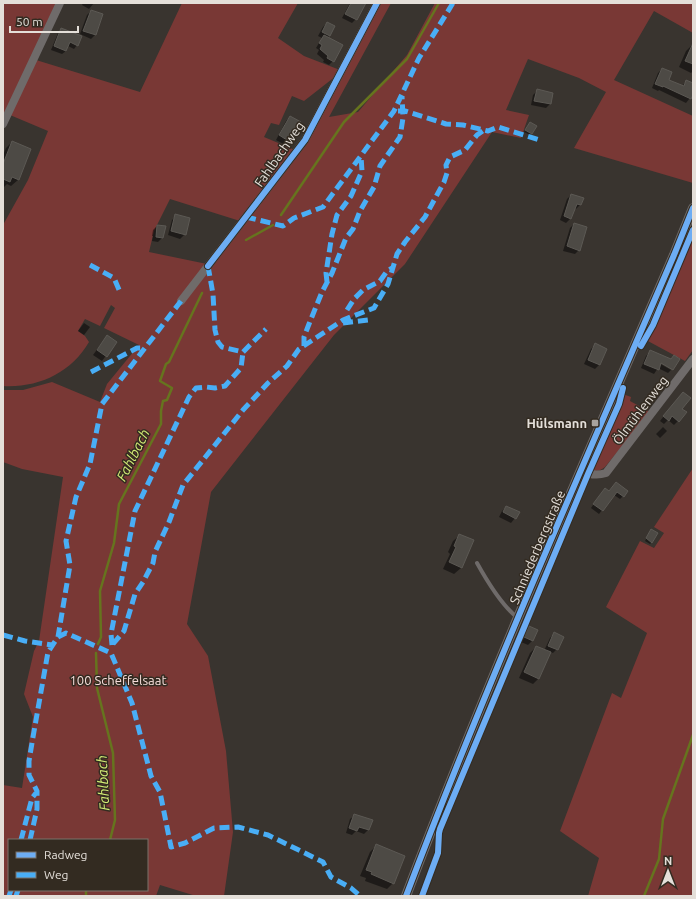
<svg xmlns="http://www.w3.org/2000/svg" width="696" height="899" viewBox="0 0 696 899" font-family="Ubuntu,sans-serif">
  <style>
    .green { fill: #793835; fill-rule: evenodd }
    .shadow { fill: #0007 }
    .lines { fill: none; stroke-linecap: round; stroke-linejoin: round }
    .stream { stroke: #66741e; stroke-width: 2.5 }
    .building { fill: #4d4a45; stroke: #5c5954 }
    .service { stroke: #6f6b6a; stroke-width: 4 }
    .minor { stroke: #6f6b6a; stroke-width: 8 }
    .tertiary { stroke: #6f6b6a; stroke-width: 10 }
    .quiet { stroke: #49aef6; stroke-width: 5; stroke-dasharray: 10 5; stroke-linecap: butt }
    .cycleway-casing { stroke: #332b21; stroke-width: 8 }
    .cycleway { stroke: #6dadf4; stroke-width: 6 }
    .poi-dot { fill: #a8a39e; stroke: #332b21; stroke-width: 1.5 }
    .labels { text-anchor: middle; stroke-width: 3; stroke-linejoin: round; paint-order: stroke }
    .street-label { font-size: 13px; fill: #e4dfd9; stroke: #332b21 }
    .poi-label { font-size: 13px; font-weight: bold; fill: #e4dfd9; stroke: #332b21; text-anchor: end }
    .park-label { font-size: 13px; fill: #f6dcd9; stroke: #332b21 }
    .water-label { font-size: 14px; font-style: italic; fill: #d4ed76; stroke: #332b21 }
  </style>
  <rect width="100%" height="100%" fill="#39342f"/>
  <path class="green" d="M3,3H57L36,60L140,92L182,3H298L278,38L304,56L340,70L336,76L304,101L292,96L279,125L271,123L264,137L295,150L240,221L170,199L154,231L149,252L207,264L306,141L380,3H391L329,117L358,112L407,55L435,3H693V33L654,11L614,80L693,116V183L574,148L606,92L579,78L528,59L506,110L529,115L521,138L492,132L405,264L334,335L211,492L187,624L208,656L226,751L233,832L224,896H196L160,885L156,896H3V785L22,788L33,717L24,694L34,651L39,641L63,477L22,469L3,462V390H23L52,382L100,402L107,384L139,345L104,328L115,308L111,305L100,326L85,319L78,331L85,336L89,342C71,373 38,388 3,386V225L28,180L48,131L10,115L3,119ZM9,840H147V890H9Z
    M693,235V350L685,361L646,340L654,327Z
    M623,394L631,397L630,401L650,412L605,467C601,470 597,472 592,470L619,405Z
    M693,468V896H588L599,858L560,831L612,693L621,698L647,633L606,607L640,541L654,548L664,533L654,527Z"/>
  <path class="shadow" d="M83,3H94L89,9L82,5Z
    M350,3H365L356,19L352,23L342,18Z
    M91,11L102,15L95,35L91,39L80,34L87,15Z
    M327,23L330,35L327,38L333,61L329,65L323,62L324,60L317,54L319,50L316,48L322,38L318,36L323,27Z
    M61,29L77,45L74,49L68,46L66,51L62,54L51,50L58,33Z
    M693,44V71L691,73L679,67L686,51Z
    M662,69L668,80L682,86L687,81L693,84V93L690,98L686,103L659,90L658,91L652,88L658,73Z
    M537,91L552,94L550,104L546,108L531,105L533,95Z
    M290,117L289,141L285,145L276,140L286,121Z
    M528,125L536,126L530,135L524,132Z
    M12,142L24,167L18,180L11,186L7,184L3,188V155L6,148Z
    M571,195L580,205L576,209L574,208L571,218L566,223L560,220L567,199Z
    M176,216L185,234L180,239L168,235L172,220Z
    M574,224L579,250L575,254L563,251L570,228Z
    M157,226L162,238L158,242L152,241L153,236H152L153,230Z
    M84,323L90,327L84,335L78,331Z
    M107,336L116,342L102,361L93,355Z
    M595,345L606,349L599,365L595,369L584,364L591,349Z
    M650,352L670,360L674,356L679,359L673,369L658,360L657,362L671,370L668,373L658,368L654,374L641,368L646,356Z
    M679,397L681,409L678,421L674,425L668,420L664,424L660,421Z
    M663,427L667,431L660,438L656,434Z
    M613,486L623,496L620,499L614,495L599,514L591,508L602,492L609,491Z
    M506,507L515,518L511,523L499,517L502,511Z
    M650,532L652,542L650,544L645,541Z
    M460,535L473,541L461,568L454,574L443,569L450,554L448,552L453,541Z
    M529,627L532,641L528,645L521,642L525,632Z
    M554,634L557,649L553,653L550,652L539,678L533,684L519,678L530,653L536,647L544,651L550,638Z
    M355,815L368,830L364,834L356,831L352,835L346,833L350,819Z
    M377,845L393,883L387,889L365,881L366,878L360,876L370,852Z"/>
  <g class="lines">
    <path class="stream" d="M281,215L344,122L407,59L439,3
      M246,240L273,225
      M98,644L101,637L100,591L114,543L119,504L161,424V411L163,401L167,400L172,388L160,381L166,364L169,362L202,293
      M96,653L97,688L113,753L115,820L110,840
      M86,890V896
      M644,896L659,859L663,819L693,735"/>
  </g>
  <path class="building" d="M351,3H366L357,20L345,14Z
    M91,10L103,14L96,35L83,31Z
    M327,22L335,26L330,36L322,32Z
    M61,28L82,36L78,46L70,42L66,51L54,46Z
    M324,35L343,45L334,62L327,58L328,56L320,49L322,45L319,43Z
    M693,43V64L685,61Z
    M662,68L672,72L669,80L684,86L686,80L693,83V95L691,99L663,86V87L655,84Z
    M537,89L553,93L551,104L534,101Z
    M290,116L301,122L290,142L279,135Z
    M530,122L537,126L532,134L525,130Z
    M12,141L31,149L19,180L12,177L10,182L3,179V164Z
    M571,194L584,198L581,205L577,204L571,219L564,216Z
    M175,214L190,218L186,235L171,231Z
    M574,223L587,227L580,251L567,246Z
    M157,225L166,226L163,238L156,237Z
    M107,335L117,342L107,357L97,350Z
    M595,343L607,349L600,365L588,360Z
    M650,350L671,359L674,355L680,359L673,370L661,363L659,370L644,364Z
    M683,392L691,398L682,409L687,412L679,422L672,416L669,421L663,416Z
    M616,482L628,491L624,497L617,492L603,511L593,504L605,488L609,491Z
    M506,506L520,512L516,519L503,512Z
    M651,529L658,533L652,543L646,538Z
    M459,534L474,540L462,568L449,562L456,547L454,546Z
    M529,626L538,630L533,641L524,637Z
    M554,632L564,637L558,650L548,646Z
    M536,646L551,652L539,679L524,672Z
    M354,814L373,820L369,830L359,827L357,831L349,828Z
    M376,844L405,856L394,884L371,874L372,872L366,870Z"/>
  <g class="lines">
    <path class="service" d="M477,563C487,581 502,606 518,618"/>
    <path class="minor" d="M3,124L60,3
      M181,301L305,140L377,3
      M581,471C590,475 597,476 606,473L693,359"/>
    <path class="tertiary" d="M406,896C488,680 582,468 674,255L693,208"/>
    <path class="quiet" d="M398,111H405L446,124L463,125L488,131L498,127L540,140
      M246,217L283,226L294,218L323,207L394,111L419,58L453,3
      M90,265L114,278L120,292
      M208,266L213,294L215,330L218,342L222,347L243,352L266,329
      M327,282L326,273L332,234L337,215L351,196L362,171L361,156
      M347,310L354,299L363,290L380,281L387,271L394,267
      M343,323L368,320
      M304,346V337L309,324L322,292L332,273L346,238L353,229L360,211L374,187L380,166L400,137L403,118L402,96
      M91,372L137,348H145
      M3,635L25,641L52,645
      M58,637L66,633L111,653L132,703L151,776L160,792L171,847L185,843L214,828L238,827L268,835L323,862L331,877L351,888L360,896
      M113,644L124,631L135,594L143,582L153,563L155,552L169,522L183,485L243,410L268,383L287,366L299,349L343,320L374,308L388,284L397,254L405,242L425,217L444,182L447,173L446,165L450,157L465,150L477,135L484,130
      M112,645L111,634L135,511L189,397L196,388L206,387L215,388L225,386L241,368L243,352
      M21,840L32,798L36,793
      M30,840L37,809V791L29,775V761L33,737L48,652L58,637L70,565L66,541L76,497L90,464L102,404L181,301
      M9,896L11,890
      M16,896L18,890"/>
    <defs>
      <path id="cycleway" d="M208,266L305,140L377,3
        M641,346L653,325L693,230
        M406,896C488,680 582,468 674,255L693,208
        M422,896L438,853L439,833L440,829L588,474L619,404L623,388"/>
    </defs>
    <use href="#cycleway" class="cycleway-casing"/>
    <use href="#cycleway" class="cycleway"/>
  </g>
  <rect class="poi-dot" x="591" y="419" width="8" height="8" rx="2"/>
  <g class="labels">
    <g class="street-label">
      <text transform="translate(279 154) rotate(-55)" y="5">Fahlbachweg</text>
      <text transform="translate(640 410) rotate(-53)" y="5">Ölmühlenweg</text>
      <text transform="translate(537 547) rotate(-67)" y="5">Schniederbergstraße</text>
    </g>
    <g class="poi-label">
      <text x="587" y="428">Hülsmann</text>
    </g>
    <g class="park-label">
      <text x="118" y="685">100 Scheffelsaat</text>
    </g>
    <g class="water-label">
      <text transform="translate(133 455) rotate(-63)" y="5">Fahlbach</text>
      <text transform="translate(103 783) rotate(-93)" y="5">Fahlbach</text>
    </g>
  </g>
  <rect width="696" height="899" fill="none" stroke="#e4dfd9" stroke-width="8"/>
  <rect x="8" y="839" width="140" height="52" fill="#332b21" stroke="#7a736b"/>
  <rect x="16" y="852" width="20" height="6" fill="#6dadf4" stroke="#7a736b"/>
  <text x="44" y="859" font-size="12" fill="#e4dfd9">Radweg</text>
  <rect x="16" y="872" width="20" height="6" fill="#49aef6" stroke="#7a736b"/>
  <text x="44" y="879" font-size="12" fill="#e4dfd9">Weg</text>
  <g transform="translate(668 871)" stroke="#332b21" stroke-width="3" paint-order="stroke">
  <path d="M0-3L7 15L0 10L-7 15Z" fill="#e4dfd9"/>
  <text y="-6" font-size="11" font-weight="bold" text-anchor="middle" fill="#e4dfd9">N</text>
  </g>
  <path d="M10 26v6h68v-6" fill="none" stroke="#e4dfd9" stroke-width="2"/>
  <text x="16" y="26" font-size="12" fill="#e4dfd9" stroke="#332b21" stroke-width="3" paint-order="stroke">50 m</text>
</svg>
